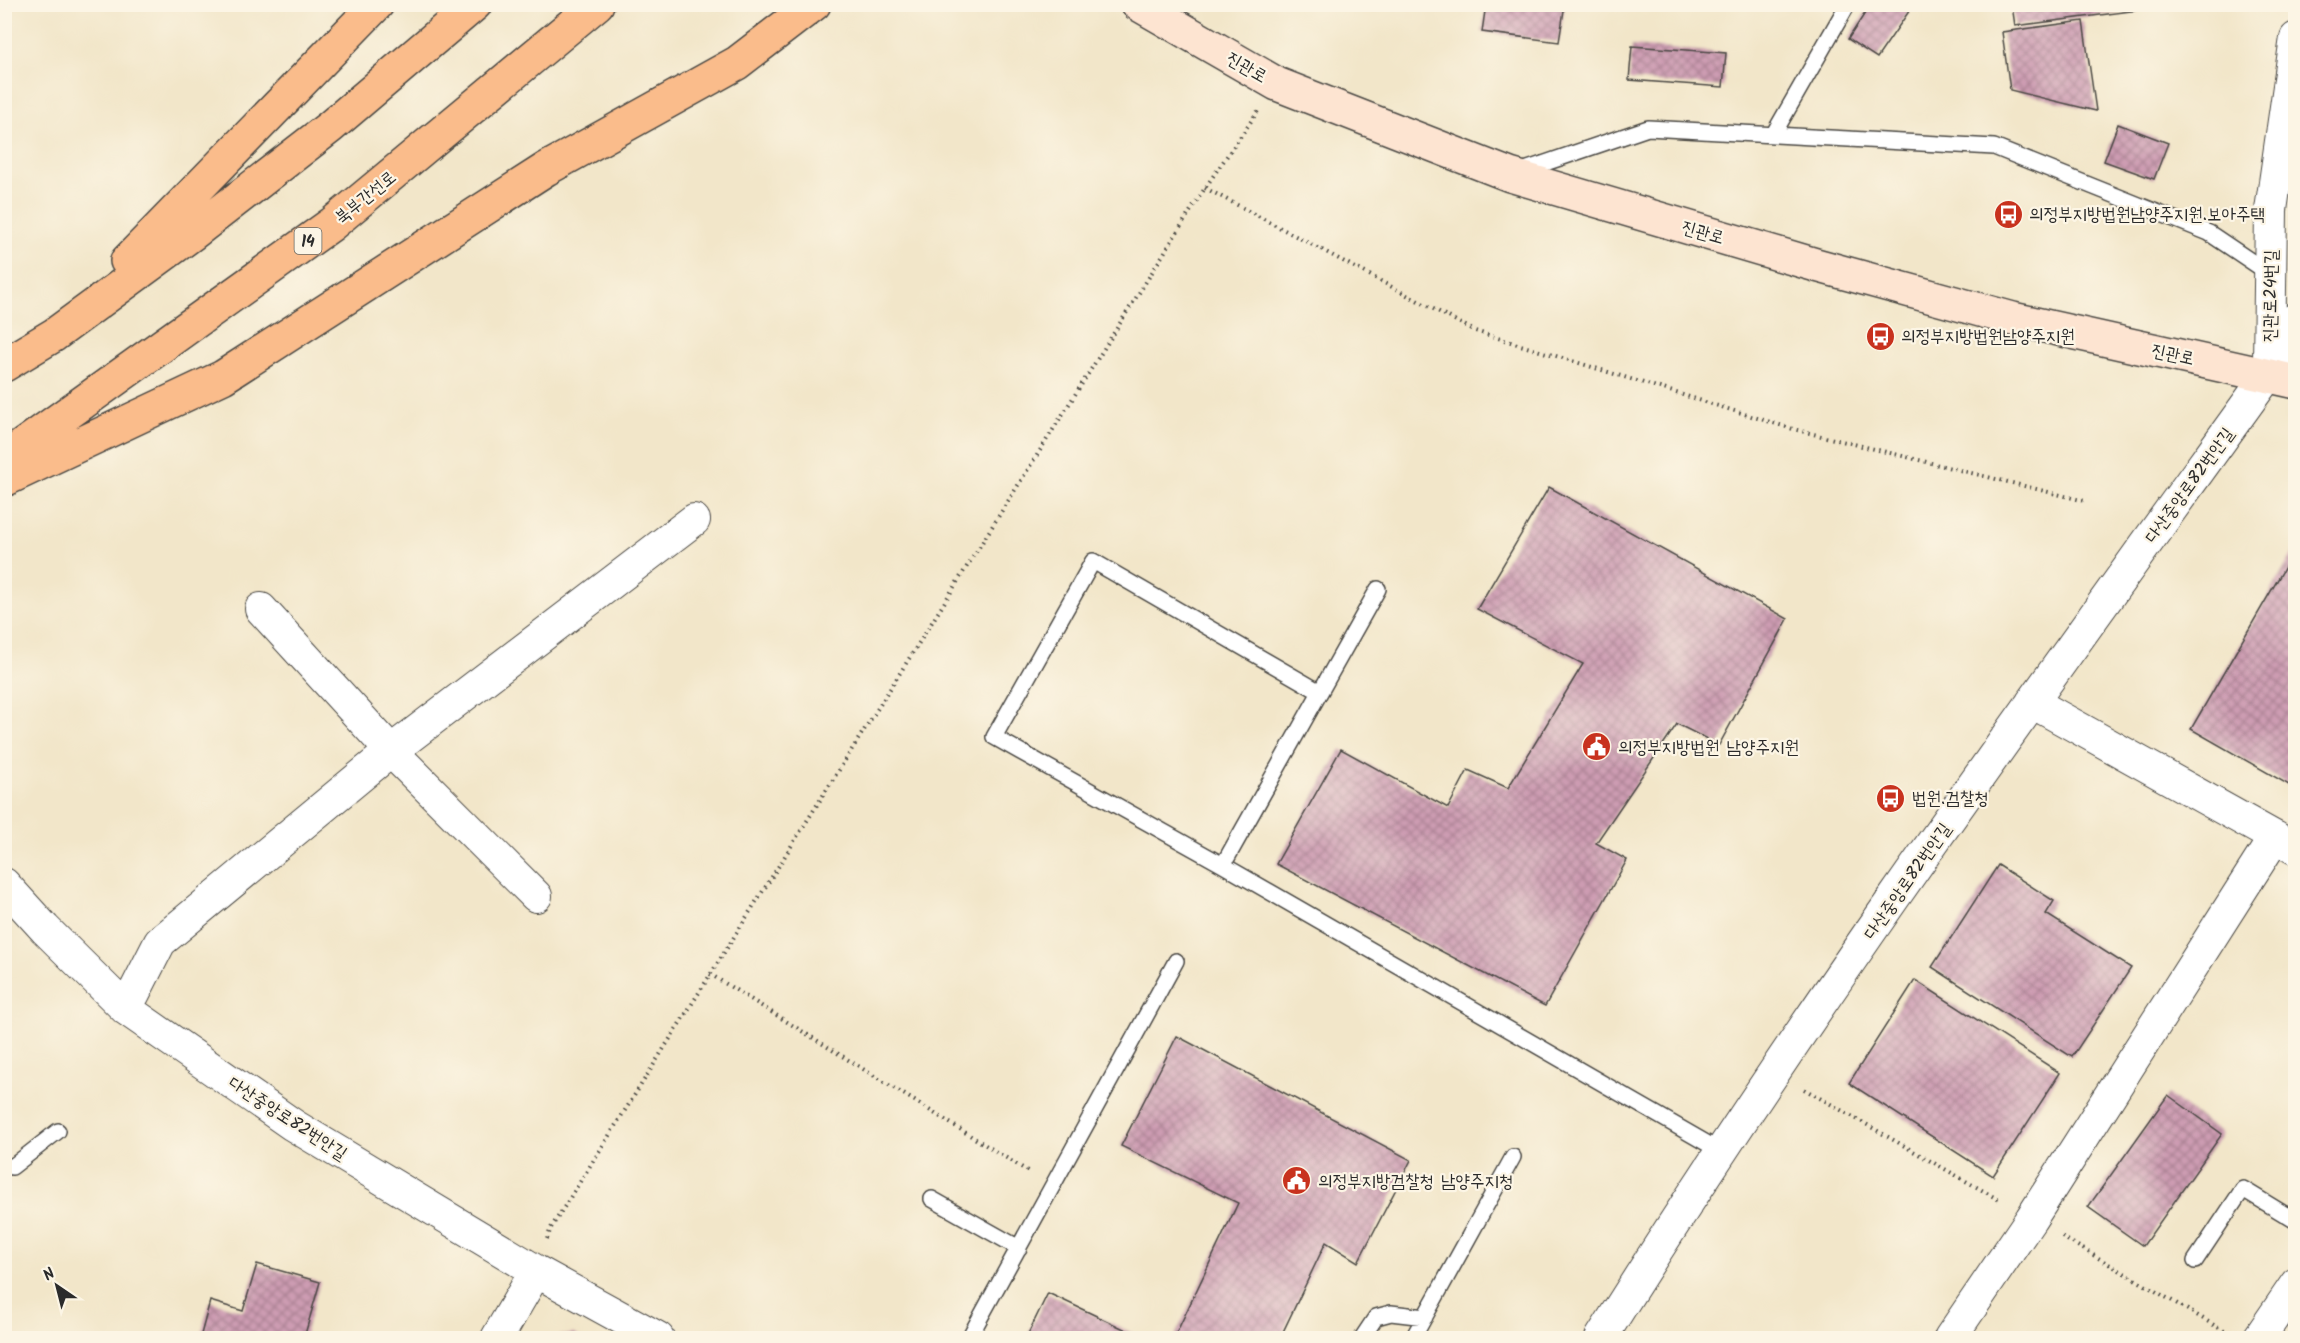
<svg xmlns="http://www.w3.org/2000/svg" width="2300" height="1343" viewBox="0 0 2300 1343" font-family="Kalam,'Poor Story',sans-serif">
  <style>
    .building { fill: url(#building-cross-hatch) }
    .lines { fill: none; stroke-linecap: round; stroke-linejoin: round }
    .lane-casing { stroke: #494743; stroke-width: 18 }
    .street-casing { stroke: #494743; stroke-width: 34 }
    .secondary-casing { stroke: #494743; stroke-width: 36 }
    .highway-casing { stroke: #494743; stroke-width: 36 }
    .path { stroke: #494743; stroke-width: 4; stroke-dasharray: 1.5 4.5; stroke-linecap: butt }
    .lane { stroke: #fff; stroke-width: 15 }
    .street { stroke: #fff; stroke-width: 32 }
    .secondary { stroke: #fde4d1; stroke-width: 33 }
    .highway { stroke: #fabc8b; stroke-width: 33 }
    .labels { text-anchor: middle; stroke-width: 4.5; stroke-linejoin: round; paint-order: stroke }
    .shield { fill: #fcf5e5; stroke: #6a6863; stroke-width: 1.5 }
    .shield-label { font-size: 16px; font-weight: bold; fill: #2b2b2b }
    .street-label { font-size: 18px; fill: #2b2b2b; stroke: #fcf5e5 }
    .poi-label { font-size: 18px; fill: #2b2b2b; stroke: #fcf5e5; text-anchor: start }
  </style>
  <defs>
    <pattern id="building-cross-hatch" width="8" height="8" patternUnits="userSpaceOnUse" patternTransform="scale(1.5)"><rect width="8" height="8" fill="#cd9cb2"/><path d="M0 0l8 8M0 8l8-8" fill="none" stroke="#a77f91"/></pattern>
  </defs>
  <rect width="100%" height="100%" fill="#fcf5e5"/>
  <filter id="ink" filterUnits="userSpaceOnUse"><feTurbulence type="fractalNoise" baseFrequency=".0167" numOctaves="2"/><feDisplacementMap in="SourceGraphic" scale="12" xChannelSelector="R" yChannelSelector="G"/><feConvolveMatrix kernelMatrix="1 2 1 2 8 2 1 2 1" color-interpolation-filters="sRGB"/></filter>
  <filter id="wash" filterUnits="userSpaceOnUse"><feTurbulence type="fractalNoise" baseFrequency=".008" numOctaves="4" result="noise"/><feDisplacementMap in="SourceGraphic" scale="24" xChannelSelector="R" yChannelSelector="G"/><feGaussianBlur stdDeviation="1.35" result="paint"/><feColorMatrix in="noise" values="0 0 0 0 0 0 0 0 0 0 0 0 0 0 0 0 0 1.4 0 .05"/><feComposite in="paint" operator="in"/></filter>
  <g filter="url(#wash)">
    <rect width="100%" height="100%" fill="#f2e6c9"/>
    <g id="blocks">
      <path class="building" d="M1486,4H1565L1559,42L1482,32Z
        M1871,4H1914L1877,58L1848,39Z
        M2012,5H2169V6L2015,26Z
        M2083,21L2096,111L2010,90L2002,32Z
        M1632,46L1726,53L1723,87L1629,80Z
        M2118,124L2168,143L2154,179L2104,161Z
        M1549,487L1788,619L1719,745L1677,724L1596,843L1627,860L1545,1006L1276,864L1341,749L1448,808L1468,770L1508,788L1583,664L1477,609Z
        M2296,548V789L2191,729Z
        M1998,865L2054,901L2046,914L2131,968L2072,1057L1932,967Z
        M1915,980L2060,1073L1993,1176L1849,1083Z
        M1177,1036L1411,1160L1358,1262L1326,1242L1280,1338H1174L1238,1203L1121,1146Z
        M2168,1095L2222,1134L2143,1246L2088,1207Z
        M257,1264L320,1282L304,1338H200L210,1301L243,1311Z
        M1048,1293L1143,1338H1026Z
        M574,1334L581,1338H549V1337Z"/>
    </g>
  </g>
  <g filter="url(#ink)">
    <use href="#blocks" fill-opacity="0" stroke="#494743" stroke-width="1.5"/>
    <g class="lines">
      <defs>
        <path id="lane" d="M1773,135L1848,4
          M1519,172L1648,128L1994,147L2209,233L2270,274
          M1378,589L1223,865L1722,1152
          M1223,865L994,737L1093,561L1320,692
          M4,1165L12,1167L58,1131
          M932,1199L1019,1248
          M2195,1261L2243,1189L2296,1221
          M969,1338L1176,961
          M1362,1338L1376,1317L1391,1313L1425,1317
          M1413,1338L1513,1157"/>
        <path id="street" d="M2269,365L2271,210L2296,38
          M261,609L391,751L536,896
          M2032,702L2296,849
          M4,884L45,929L126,1009L293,1125L536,1271L658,1338
          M126,1009L160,942L391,751L694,520
          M497,1338L536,1271
          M1601,1338C1808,1007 2040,691 2268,375L2296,319
          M1950,1338L2031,1219L2275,837
          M2259,1338L2296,1284"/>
        <path id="secondary" d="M1138,4L1277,84L1510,175L1816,265L2013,319L2296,382"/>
        <path id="highway" d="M127,261L377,4
          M4,365L54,335L192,234L330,127L475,4
          M4,459L332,224L597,4
          M4,480L223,377L546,169L737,63L814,4"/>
      </defs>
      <use href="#lane" class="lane-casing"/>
      <use href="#street" class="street-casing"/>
      <use href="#secondary" class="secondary-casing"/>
      <use href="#highway" class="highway-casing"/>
      <path class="path" d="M1205,188L1475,331L1793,429L2085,501
        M710,974L1029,1172
        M1804,1089L2001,1201
        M2062,1237L2226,1332
        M547,1239L551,1228L1205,188L1258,111"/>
      <use href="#lane" class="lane"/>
      <use href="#street" class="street"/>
      <use href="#secondary" class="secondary"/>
      <use href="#highway" class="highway"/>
    </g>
  </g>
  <defs>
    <symbol id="bus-disc" viewBox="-11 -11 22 22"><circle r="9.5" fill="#c8321e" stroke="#fcf5e5"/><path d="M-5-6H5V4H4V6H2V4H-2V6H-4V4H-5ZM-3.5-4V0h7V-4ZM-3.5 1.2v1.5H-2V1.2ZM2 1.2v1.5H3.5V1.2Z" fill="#fff"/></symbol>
    <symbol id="civic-disc" viewBox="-11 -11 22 22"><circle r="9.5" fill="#c8321e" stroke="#fcf5e5"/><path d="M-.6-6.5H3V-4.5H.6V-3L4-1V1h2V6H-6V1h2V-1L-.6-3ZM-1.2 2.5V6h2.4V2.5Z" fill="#fff"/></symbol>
  </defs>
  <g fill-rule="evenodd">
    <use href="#bus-disc" x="1992" y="198" width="33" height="33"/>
    <use href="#bus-disc" x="1864" y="320" width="33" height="33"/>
    <use href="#civic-disc" x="1580" y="730" width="33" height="33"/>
    <use href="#bus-disc" x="1874" y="782" width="33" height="33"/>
    <use href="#civic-disc" x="1280" y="1164" width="33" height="33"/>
  </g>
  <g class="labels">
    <rect class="shield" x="294.5" y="228" width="27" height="26" rx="4.5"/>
    <g class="shield-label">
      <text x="308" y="247">14</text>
    </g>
    <g class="street-label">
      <text transform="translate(1247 67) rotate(30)" y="6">진관로</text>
      <text transform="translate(365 197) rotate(-39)" y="6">북부간선로</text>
      <text transform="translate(1703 232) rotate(16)" y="6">진관로</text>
      <text transform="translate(2270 296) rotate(-89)" y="6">진관로24번길</text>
      <text transform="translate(2173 354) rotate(12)" y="6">진관로</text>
      <text transform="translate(2189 485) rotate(-54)" y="6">다산중앙로82번안길</text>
      <text transform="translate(1907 881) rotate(-55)" y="6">다산중앙로82번안길</text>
      <text transform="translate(288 1118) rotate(33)" y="6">다산중앙로82번안길</text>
    </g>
    <g class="poi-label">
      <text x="2029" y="220">의정부지방법원남양주지원.보아주택</text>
      <text x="1901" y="342">의정부지방법원남양주지원</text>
      <text x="1618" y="753">의정부지방법원 남양주지원</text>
      <text x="1912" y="804">법원.검찰청</text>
      <text x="1318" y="1187">의정부지방검찰청 남양주지청</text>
    </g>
  </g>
  <rect width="2300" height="1343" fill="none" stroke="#fcf5e5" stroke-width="24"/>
  <g transform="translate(57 1286) rotate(325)" stroke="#fcf5e5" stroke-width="4.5" paint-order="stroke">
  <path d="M0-4.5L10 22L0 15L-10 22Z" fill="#2b2b2b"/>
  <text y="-9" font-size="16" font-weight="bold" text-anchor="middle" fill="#2b2b2b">N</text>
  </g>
</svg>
